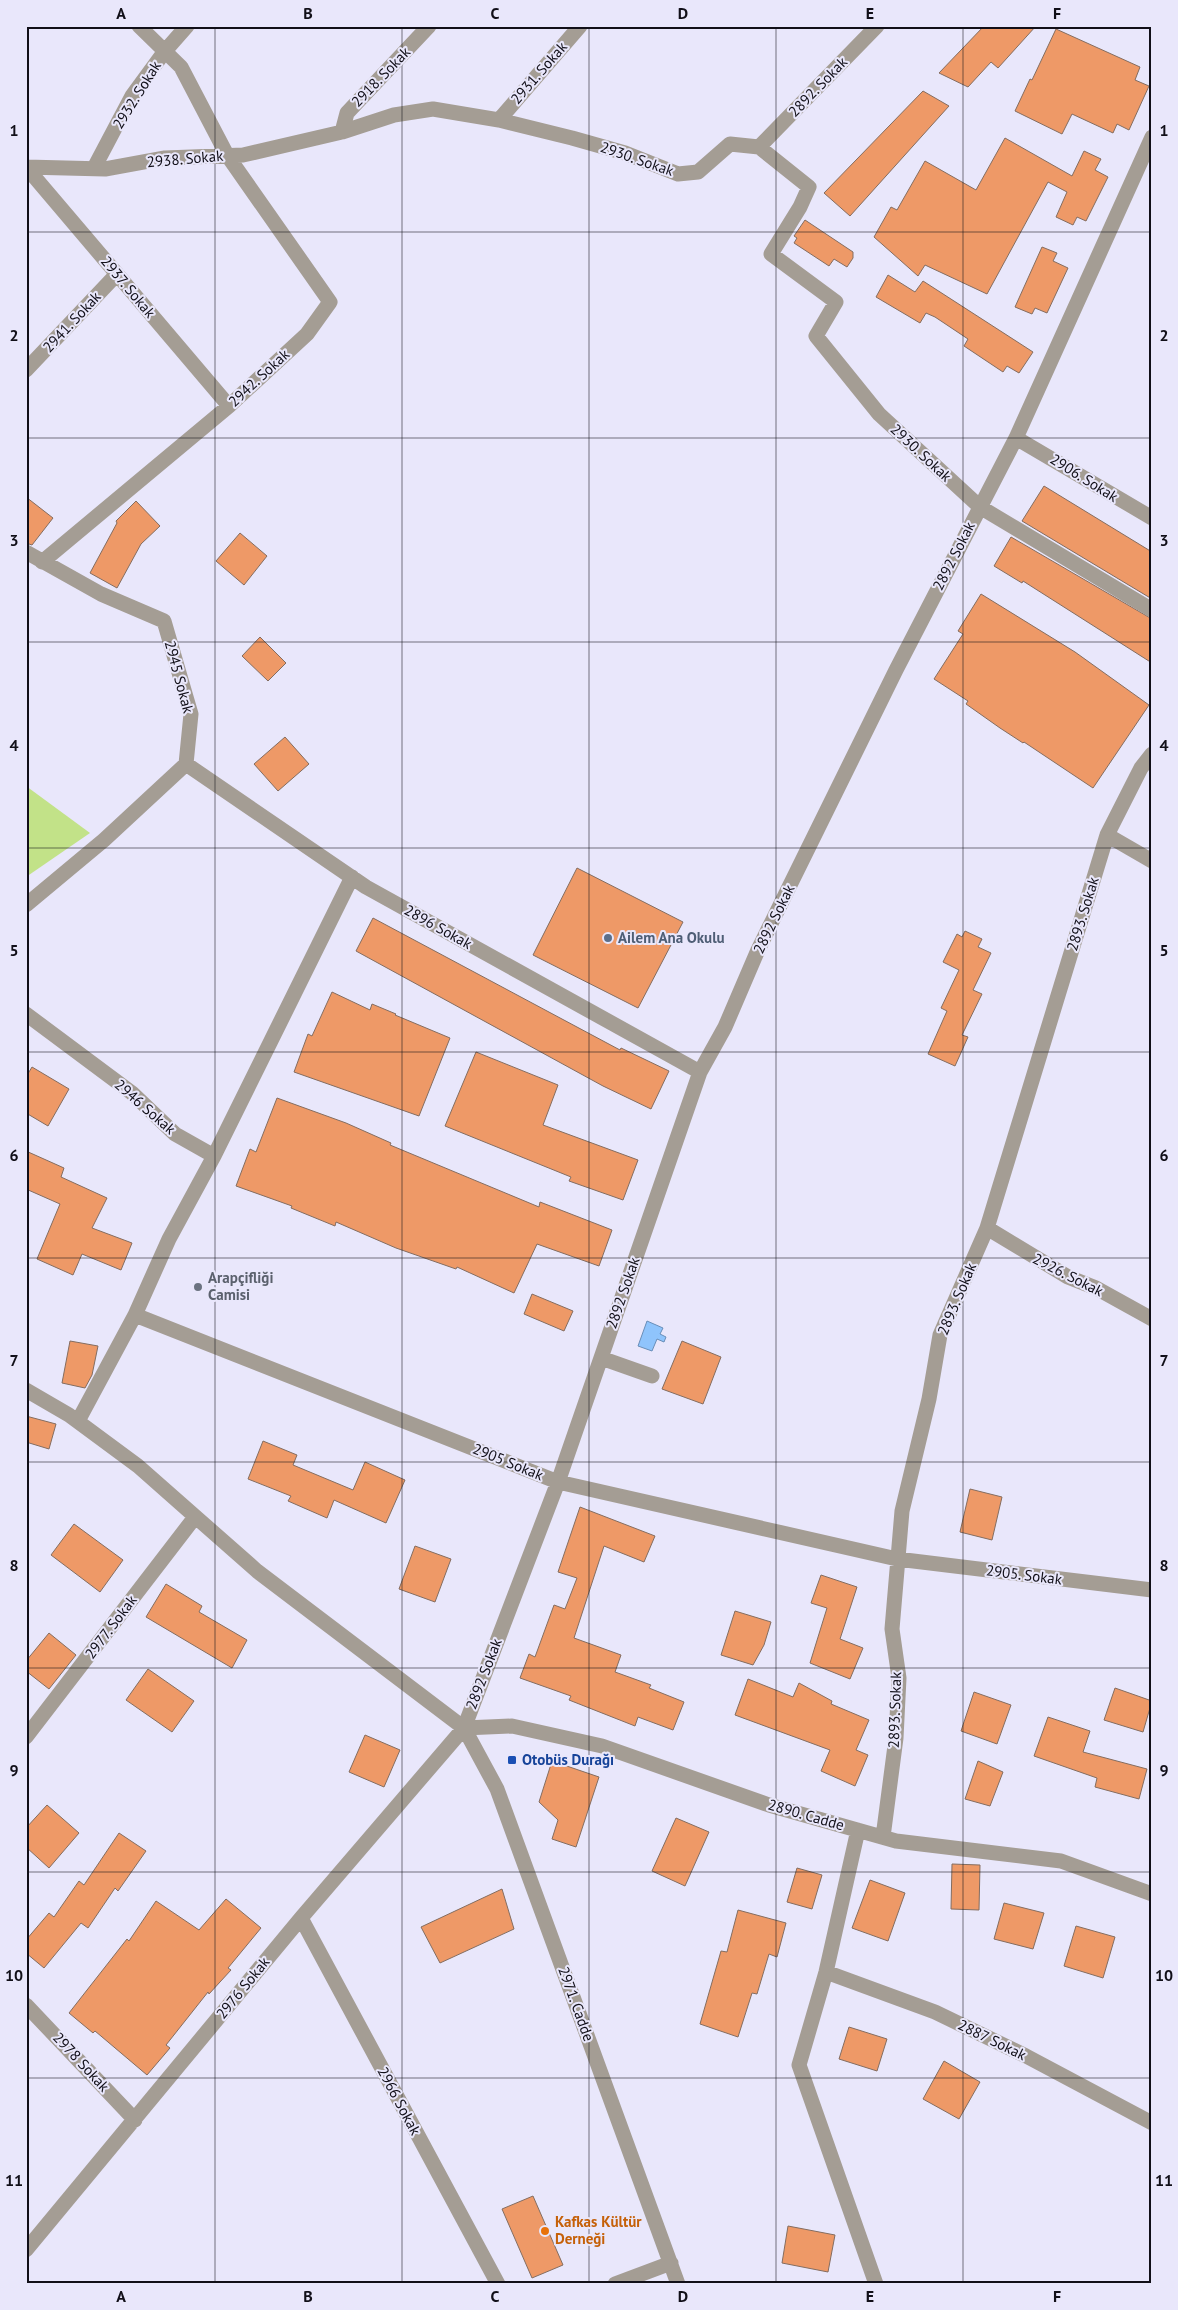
<svg xmlns="http://www.w3.org/2000/svg" width="1178" height="2310" viewBox="0 0 1178 2310" font-family="'PT Sans',sans-serif">
  <style>
    .green { fill: #c2e288 }
    .water { fill: #8fc4fc; stroke: #698eb8 }
    .building { fill: #ee9967; stroke: #846d60 }
    .lines { fill: none; stroke-linecap: round; stroke-linejoin: round }
    .minor { stroke: #a49d94; stroke-width: 15 }
    .grid { fill: none; stroke: #110f18; stroke-width: 1; stroke-opacity: 0.55 }
    .service-dot { fill: #5c6f8a; stroke: #e9e7fb; stroke-width: 2 }
    .worship-dot { fill: #6b7280; stroke: #e9e7fb; stroke-width: 2 }
    .transit-dot { fill: #1a4fb4; stroke: #e9e7fb; stroke-width: 2 }
    .food-dot { fill: #e8710a; stroke: #e9e7fb; stroke-width: 2 }
    .labels { text-anchor: middle; stroke-width: 4; stroke-linejoin: round; paint-order: stroke }
    .street-label { font-size: 15px; fill: #110f18; stroke: #e9e7fb }
    .service-label { font-size: 15px; font-weight: bold; fill: #4e5e75; stroke: #e9e7fb; text-anchor: start }
    .worship-label { font-size: 15px; font-weight: bold; fill: #5b616d; stroke: #e9e7fb; text-anchor: start }
    .transit-label { font-size: 15px; font-weight: bold; fill: #164399; stroke: #e9e7fb; text-anchor: start }
    .food-label { font-size: 15px; font-weight: bold; fill: #c56008; stroke: #e9e7fb; text-anchor: start }
    .neatline { fill: none; stroke: #110f18; stroke-width: 2 }
    .grid-label { font-size: 16px; text-anchor: middle; font-weight: bold; fill: #110f18 }
  </style>
  <rect width="100%" height="100%" fill="#e9e7fb"/>
  <path class="green" d="M26,786L90,833L26,877Z"/>
  <path class="water" d="M647,1321L663,1328L660,1334L666,1337L664,1342L657,1339L652,1351L638,1346Z"/>
  <path class="building" d="M984,26H1036L998,68L991,62L968,87L939,73Z
    M1056,29L1140,67L1135,80L1149,86L1129,130L1117,124L1113,133L1072,114L1062,134L1015,111L1030,79L1032,80Z
    M923,91L949,106L850,216L824,193Z
    M1005,138L1072,176L1084,151L1101,159L1095,170L1108,177L1086,221L1077,217L1073,225L1056,217L1067,192L1048,182L987,294L925,265L918,276L874,237L891,207L897,210L925,161L976,190Z
    M805,220L853,252V258L847,267L834,259L829,266L794,243L797,238L794,236Z
    M1042,247L1057,253L1053,261L1068,268L1047,313L1035,308L1032,314L1015,307Z
    M888,275L915,292L923,281L1033,352L1019,373L1007,366L1003,372L964,346L968,339L935,317L926,313L920,323L876,297Z
    M1044,486L1152,552V599L1022,521Z
    M26,497L53,518L32,545L26,543Z
    M136,501L160,526L141,544L117,588L90,573L117,523L116,521Z
    M240,533L267,556L244,585L216,561Z
    M1011,537L1152,619V663L1023,581L1022,583L994,566Z
    M981,594L1075,652L1149,705L1093,788L1024,742L1023,743L1000,728L966,704L968,701L934,679L963,634L958,631Z
    M260,637L286,663L268,681L242,656Z
    M285,737L309,764L278,791L254,764Z
    M577,868L683,922L638,1008L533,955Z
    M373,918L620,1050L621,1048L669,1071L651,1109L603,1086L356,951Z
    M965,931L982,939L978,947L991,953L973,990L982,994L962,1035L968,1037L955,1066L928,1054L947,1011L941,1008L959,970L943,962L957,934L962,937Z
    M332,992L370,1010L372,1004L396,1014L395,1015L450,1038L419,1116L294,1072L308,1034L312,1036Z
    M476,1052L558,1085L543,1125L638,1160L623,1200L569,1181L571,1177L445,1126Z
    M32,1067L69,1089L48,1126L26,1113V1077Z
    M277,1098L346,1123L391,1143L390,1145L539,1207L540,1202L612,1230L599,1266L537,1244L514,1293L457,1267L456,1269L396,1248L336,1222L335,1226L291,1208L292,1206L236,1186L250,1149L256,1152Z
    M26,1151L64,1168L61,1177L107,1198L92,1228L132,1243L121,1270L82,1254L73,1275L37,1259L60,1204L26,1189Z
    M532,1294L573,1311L564,1331L524,1314Z
    M70,1341L98,1346L92,1375L85,1388L62,1383Z
    M682,1341L721,1357L703,1404L662,1389Z
    M26,1416L56,1424L49,1449L26,1442Z
    M263,1441L297,1455L293,1465L353,1490L365,1462L405,1480L386,1523L334,1500L327,1518L288,1501L291,1496L248,1479Z
    M970,1489L1002,1497L992,1540L960,1532Z
    M580,1507L655,1536L644,1562L604,1546L574,1638L621,1655L615,1672L651,1685L649,1688L684,1702L673,1730L638,1717L635,1726L569,1700L571,1696L520,1678L529,1654L535,1657L554,1605L565,1609L577,1578L558,1572Z
    M74,1524L123,1560L100,1592L51,1555Z
    M415,1546L451,1559L435,1602L399,1589Z
    M821,1575L857,1587L840,1639L863,1648L850,1679L810,1663L827,1608L811,1603Z
    M166,1584L202,1606L199,1612L247,1640L232,1668L146,1617Z
    M735,1611L771,1622L764,1645L753,1665L721,1655Z
    M49,1633L76,1655L49,1689L26,1671V1661Z
    M148,1669L194,1701L172,1732L126,1700Z
    M748,1679L793,1697L799,1683L832,1701L831,1704L869,1720L856,1750L868,1755L855,1786L821,1771L830,1750L735,1715Z
    M1115,1688L1152,1701L1143,1732L1104,1720Z
    M974,1692L1011,1705L997,1744L961,1731Z
    M1048,1717L1090,1731L1083,1752L1147,1769L1139,1799L1095,1787L1097,1778L1034,1756Z
    M365,1735L400,1750L384,1787L349,1772Z
    M552,1761L599,1777L576,1847L552,1839L558,1820L539,1802Z
    M978,1761L1003,1772L990,1806L965,1799Z
    M47,1805L79,1833L49,1868L26,1847V1828Z
    M676,1818L709,1832L685,1886L652,1871Z
    M119,1833L146,1851L118,1891L115,1888L88,1928L81,1923L44,1968L26,1953V1940L49,1913L54,1917L79,1881L84,1885Z
    M952,1864L980,1865L979,1910L951,1909Z
    M797,1868L822,1875L812,1909L787,1902Z
    M870,1880L905,1893L888,1941L852,1928Z
    M502,1889L514,1929L440,1963L421,1927Z
    M226,1899L261,1928L228,1968L231,1970L209,1994L208,1992L166,2045L170,2048L147,2075L95,2031L93,2033L69,2013L127,1939L129,1941L156,1901L199,1930Z
    M1004,1903L1044,1913L1033,1949L994,1939Z
    M738,1910L786,1923L777,1957L769,1954L757,1994L752,1993L738,2037L700,2024L721,1951L727,1952Z
    M1076,1926L1115,1937L1103,1978L1064,1966Z
    M849,2027L887,2039L877,2071L839,2059Z
    M944,2061L980,2082L959,2119L923,2099Z
    M533,2196L563,2265L532,2278L502,2209Z
    M788,2226L835,2235L828,2272L782,2263Z"/>
  <g class="lines">
    <path class="minor" d="M499,120L580,26
      M342,132L347,113L429,26
      M759,147L877,26
      M26,167L105,169L165,158L243,155L342,132L394,115L433,109L499,120L572,138L625,153L678,174L698,172L730,144L759,147L809,187L800,207L771,254L836,302L816,336L879,414L980,507L1152,610
      M26,167L229,406
      M94,168L132,96L165,51L187,26
      M26,370L117,274
      M1016,438L1152,518
      M26,552L101,594L164,621L191,714L186,764L104,840L26,905
      M42,562L229,406L307,334L330,302L227,155L181,67L139,26
      M186,764L366,887L700,1072
      M1107,835L1152,861
      M26,1014L132,1093L175,1134L214,1156L169,1239L135,1315L78,1421
      M214,1156L352,877
      M987,1228L1068,1277L1096,1288L1152,1319
      M135,1315L558,1482L897,1559L1152,1590
      M601,1358L652,1376
      M26,1390L69,1415L138,1466L257,1571L464,1728L497,1789L678,2284
      M464,1728L512,1726L602,1746L769,1805L896,1841L1061,1861L1152,1894
      M26,1737L195,1517
      M858,1830L826,1972L799,2065L876,2284
      M883,1837L896,1738L899,1678L892,1629L902,1511L929,1399L940,1335L987,1228L1107,835L1141,768L1152,754
      M301,1918L498,2284
      M826,1972L935,2012L1026,2056L1152,2123
      M26,2005L135,2120
      M26,2250L301,1918L464,1728L558,1482L700,1072L725,1027L758,950L896,670L1016,438L1152,137
      M615,2284L671,2263"/>
  </g>
  <path class="grid" d="M215,26V2284M402,26V2284M589,26V2284M776,26V2284M963,26V2284M26,232H1152M26,438H1152M26,642H1152M26,848H1152M26,1052H1152M26,1258H1152M26,1462H1152M26,1668H1152M26,1872H1152M26,2078H1152"/>
  <circle class="service-dot" cx="608" cy="938" r="5"/>
  <circle class="worship-dot" cx="198" cy="1287" r="5"/>
  <rect class="transit-dot" x="507" y="1755" width="10" height="10" rx="2.5"/>
  <circle class="food-dot" cx="545" cy="2231" r="5"/>
  <g class="labels">
    <g class="street-label">
      <text transform="translate(539 73) rotate(-49)" y="5">2931. Sokak</text>
      <text transform="translate(381 77) rotate(-46)" y="5">2918. Sokak</text>
      <text transform="translate(818 87) rotate(-46)" y="5">2892. Sokak</text>
      <text transform="translate(137 95) rotate(-58)" y="5">2932. Sokak</text>
      <text transform="translate(185 159) rotate(-5)" y="5">2938. Sokak</text>
      <text transform="translate(637 159) rotate(19)" y="5">2930. Sokak</text>
      <text transform="translate(128 287) rotate(50)" y="5">2937. Sokak</text>
      <text transform="translate(72 322) rotate(-47)" y="5">2941. Sokak</text>
      <text transform="translate(259 378) rotate(-43)" y="5">2942. Sokak</text>
      <text transform="translate(921 453) rotate(43)" y="5">2930. Sokak</text>
      <text transform="translate(1084 478) rotate(32)" y="5">2906. Sokak</text>
      <text transform="translate(954 556) rotate(-63)" y="5">2892 Sokak</text>
      <text transform="translate(179 677) rotate(75)" y="5">2945 Sokak</text>
      <text transform="translate(1083 914) rotate(-73)" y="5">2893. Sokak</text>
      <text transform="translate(774 919) rotate(-64)" y="5">2892 Sokak</text>
      <text transform="translate(438 927) rotate(29)" y="5">2896 Sokak</text>
      <text transform="translate(145 1107) rotate(41)" y="5">2946 Sokak</text>
      <text transform="translate(1068 1275) rotate(27)" y="5">2926. Sokak</text>
      <text transform="translate(623 1293) rotate(-71)" y="5">2892 Sokak</text>
      <text transform="translate(957 1299) rotate(-67)" y="5">2893. Sokak</text>
      <text transform="translate(508 1462) rotate(22)" y="5">2905 Sokak</text>
      <text transform="translate(1024 1575) rotate(7)" y="5">2905. Sokak</text>
      <text transform="translate(111 1627) rotate(-53)" y="5">2977. Sokak</text>
      <text transform="translate(484 1674) rotate(-69)" y="5">2892 Sokak</text>
      <text transform="translate(895 1710) rotate(-88)" y="5">2893. Sokak</text>
      <text transform="translate(806 1815) rotate(16)" y="5">2890. Cadde</text>
      <text transform="translate(243 1988) rotate(-51)" y="5">2976 Sokak</text>
      <text transform="translate(576 2004) rotate(70)" y="5">2971. Cadde</text>
      <text transform="translate(992 2040) rotate(26)" y="5">2887 Sokak</text>
      <text transform="translate(81 2062) rotate(47)" y="5">2978 Sokak</text>
      <text transform="translate(399 2101) rotate(62)" y="5">2966 Sokak</text>
    </g>
    <g class="service-label">
      <text x="618" y="943">Ailem Ana Okulu</text>
    </g>
    <g class="worship-label">
      <text x="208" y="1283">Arapçifliği<tspan x="208" dy="17">Camisi</tspan></text>
    </g>
    <g class="transit-label">
      <text x="522" y="1765">Otobüs Durağı</text>
    </g>
    <g class="food-label">
      <text x="555" y="2227">Kafkas Kültür<tspan x="555" dy="17">Derneği</tspan></text>
    </g>
  </g>
  <rect width="1178" height="2310" fill="none" stroke="#e9e7fb" stroke-width="55"/>
  <rect x="28" y="28" width="1122" height="2254" class="neatline"/>
  <g class="grid-label">
    <text x="121" y="19">A</text>
    <text x="308" y="19">B</text>
    <text x="495" y="19">C</text>
    <text x="683" y="19">D</text>
    <text x="870" y="19">E</text>
    <text x="1057" y="19">F</text>
    <text x="14" y="136">1</text>
    <text x="1164" y="136">1</text>
    <text x="14" y="341">2</text>
    <text x="1164" y="341">2</text>
    <text x="14" y="546">3</text>
    <text x="1164" y="546">3</text>
    <text x="14" y="751">4</text>
    <text x="1164" y="751">4</text>
    <text x="14" y="956">5</text>
    <text x="1164" y="956">5</text>
    <text x="14" y="1161">6</text>
    <text x="1164" y="1161">6</text>
    <text x="14" y="1366">7</text>
    <text x="1164" y="1366">7</text>
    <text x="14" y="1571">8</text>
    <text x="1164" y="1571">8</text>
    <text x="14" y="1776">9</text>
    <text x="1164" y="1776">9</text>
    <text x="14" y="1981">10</text>
    <text x="1164" y="1981">10</text>
    <text x="14" y="2186">11</text>
    <text x="1164" y="2186">11</text>
    <text x="121" y="2302">A</text>
    <text x="308" y="2302">B</text>
    <text x="495" y="2302">C</text>
    <text x="683" y="2302">D</text>
    <text x="870" y="2302">E</text>
    <text x="1057" y="2302">F</text>
  </g>
</svg>
